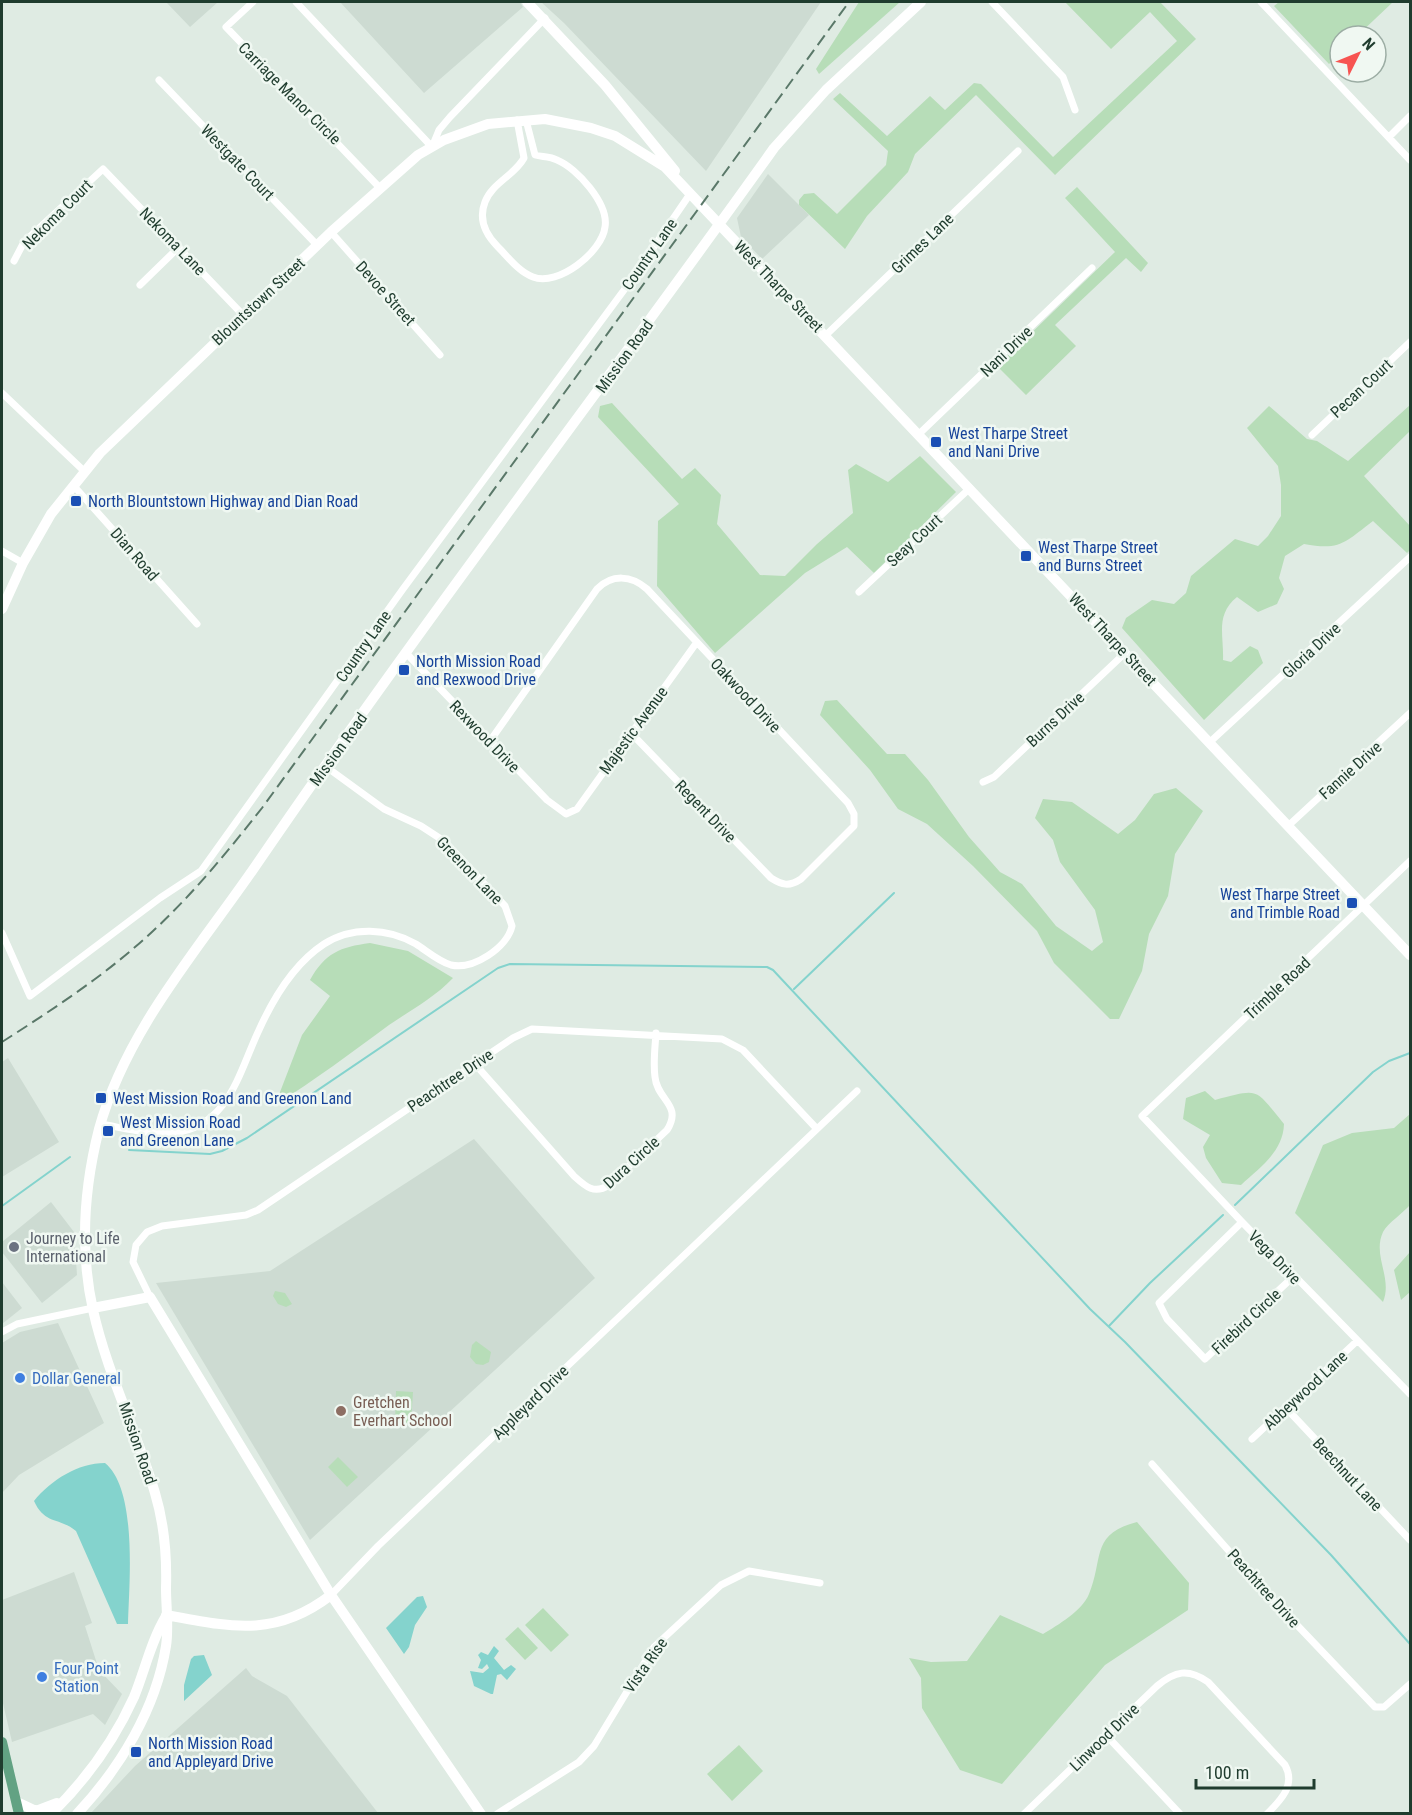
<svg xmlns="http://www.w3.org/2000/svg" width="1412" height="1815" viewBox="0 0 1412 1815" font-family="'Roboto Condensed',sans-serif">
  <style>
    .built { fill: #cddbd2 }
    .green { fill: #b7ddb8 }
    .water { fill: #84d3cd }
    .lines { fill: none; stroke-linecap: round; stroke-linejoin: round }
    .stream { stroke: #84d3cd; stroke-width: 2 }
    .street { stroke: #fff; stroke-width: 7 }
    .secondary { stroke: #fff; stroke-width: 10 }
    .primary { stroke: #62a283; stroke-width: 10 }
    .rail { stroke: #5a7869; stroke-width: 2; stroke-dasharray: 12 6; stroke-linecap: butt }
    .transit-dot { fill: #1a4fb4; stroke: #f0f8f2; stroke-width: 2 }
    .worship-dot { fill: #6b7280; stroke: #f0f8f2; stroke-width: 2 }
    .shop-dot { fill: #3f7fe0; stroke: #f0f8f2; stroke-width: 2 }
    .education-dot { fill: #8d6e63; stroke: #f0f8f2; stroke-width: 2 }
    .labels { text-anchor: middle; stroke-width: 5; stroke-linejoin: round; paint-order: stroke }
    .street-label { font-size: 16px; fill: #1f3c2e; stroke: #f0f8f2 }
    .transit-label { font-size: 16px; fill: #164399; stroke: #f0f8f2; text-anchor: start }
    .worship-label { font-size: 16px; fill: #5b616d; stroke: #f0f8f2; text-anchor: start }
    .shop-label { font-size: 16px; fill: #366cbe; stroke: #f0f8f2; text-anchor: start }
    .education-label { font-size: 16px; fill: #785e54; stroke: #f0f8f2; text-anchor: start }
  </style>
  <rect width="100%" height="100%" fill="#dfebe3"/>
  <path class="built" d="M166,2H218L190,27Z
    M340,2H520L523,7L424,93Z
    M541,2H821L706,171L564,23Z
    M768,174L809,215L762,259L741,237L737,218Z
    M8,1058L59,1142L2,1177V1062Z
    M474,1139L595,1278L310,1540L156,1283L270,1271Z
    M51,1202L74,1232L77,1275L42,1303L2,1252V1242Z
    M2,1282L22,1308L2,1324Z
    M58,1323L104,1423L19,1475L2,1493V1343L20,1332Z
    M74,1572L92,1623L85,1626L99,1670L122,1694L105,1725L93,1714L12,1742L2,1699V1600Z
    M246,1668L252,1676L287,1696L378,1813H91L135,1766Z"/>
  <path class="green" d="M859,2H900L819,74L816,69Z
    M1065,2H1160L1196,39L1055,175L976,95L915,154L908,172L867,216L845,249L799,205V200L804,194L814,193L837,214L886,165L888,151L833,99L840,93L887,136L930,96L945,110L974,83L981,84L1053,157L1177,41L1150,12L1111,49Z
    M1279,2H1393L1357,36H1340V53L1329,64L1274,6Z
    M1077,187L1148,263L1141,272L1126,258L1055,325L1076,346L1026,395L997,366L1115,252L1065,198Z
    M612,403L682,479L695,468L721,495L717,524L760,575L785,576L817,544L853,513L848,470L856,464L888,482L920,456L956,492L874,573L847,547L805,573L715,653L657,586L658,521L679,504L598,417L600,406Z
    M1410,405V431L1364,476L1410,526V550L1407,553L1373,521C1345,542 1341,551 1304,544L1285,556L1279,578L1284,589L1277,604L1258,612L1237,597C1215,615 1224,635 1223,660L1231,662L1250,646L1258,650L1263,663L1204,720L1122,628L1126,618L1152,600L1174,604L1186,593L1191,576L1235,539L1258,546L1268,536L1281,516V485L1278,466L1247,428L1269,406L1307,439L1317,441L1348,461Z
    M837,700L887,754H905L928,780L969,837L1000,872L1022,884L1056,926L1092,951L1103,942L1095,910L1060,862L1053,840L1035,818L1043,799L1072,802L1118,834L1135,820L1154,794L1176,788L1203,811L1175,854L1168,896L1149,934L1142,971L1119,1019H1110L1054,963L1037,931L973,866L927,824L898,809L870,770L820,715L825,701Z
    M370,943L408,951L453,978C434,998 411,1010 389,1025C351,1053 315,1080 275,1105L302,1035L330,996L310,980C325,953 340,947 370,943Z
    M1205,1091L1215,1100C1261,1088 1254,1088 1284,1124C1283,1152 1260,1167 1241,1185L1222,1183L1206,1158L1203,1147L1210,1135L1183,1119L1186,1098Z
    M1410,1114V1205C1403,1213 1388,1223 1383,1232C1372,1256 1393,1278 1383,1302L1295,1213L1323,1145L1352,1133L1394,1128Z
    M1410,1252V1292L1401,1300L1394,1270Z
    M275,1291L285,1293L292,1304L286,1307L278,1304L273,1296Z
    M476,1341L491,1352L489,1362L483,1365L476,1364L470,1357L472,1345Z
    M396,1391L413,1392L411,1424L395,1423Z
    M338,1457L358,1477L347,1487L328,1467Z
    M1137,1522L1189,1583L1188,1610L1105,1665L1002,1784L960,1770L922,1708L921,1678L909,1658L931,1662L967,1661L1000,1615L1043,1634C1058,1625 1082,1611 1089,1594C1104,1558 1090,1534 1137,1522Z
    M543,1608L569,1635L551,1652L525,1625Z
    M518,1627L538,1648L525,1660L505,1639Z
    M739,1745L763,1771L732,1801L707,1774Z"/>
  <path class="water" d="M105,1463C138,1490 129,1585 128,1624H117L76,1531C59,1517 45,1525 34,1501C51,1480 78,1463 105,1463Z
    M423,1596L427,1607L415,1625L409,1647L404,1654L386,1628L417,1597Z
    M494,1646L499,1651L494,1658L504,1670L511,1665L516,1669L507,1680L501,1674L497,1675L493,1694H491L474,1686L470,1671L483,1673L489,1668L487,1664L482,1669L478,1668L481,1660L478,1655L481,1652L488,1655Z
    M204,1655L212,1675L184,1701V1685L191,1659L194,1656Z"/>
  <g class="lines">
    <path class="stream" d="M794,989L894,893
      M129,1150L210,1154L222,1151L247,1138L498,968L510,964L767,967L773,970L1090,1309L1125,1342L1331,1555L1410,1644
      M1235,1205L1373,1072L1389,1061L1410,1053
      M2,1206L70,1157
      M1109,1326L1150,1283L1223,1215"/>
    <path class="street" d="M253,2L226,27L379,187
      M296,2L432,147L439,130L450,117L545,18
      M992,2L1063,77L1075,110
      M1261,2L1410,160
      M159,80L317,245
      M517,120L524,158C515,175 492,183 485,202C478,220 486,235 498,247C509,258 519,272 533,277C558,287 602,252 605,227C609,204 577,168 557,160C550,156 542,157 535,155L526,120
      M1389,137L1410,116
      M331,232L440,355
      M14,261L24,242L103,169L243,315
      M140,285L179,247
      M826,335L1018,151
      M2,393L84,471
      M919,434L1092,268
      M1312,435L1410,342
      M73,485L197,624
      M2,551L23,563
      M859,592L970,488
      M407,654L547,800L566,814L577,809L697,642
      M490,741L597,589C612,574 631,575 647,589L848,803L854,814V826L801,879C789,887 782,885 771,878L631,733
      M1210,742L1410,557
      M983,782L994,777L1125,653
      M1288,826L1410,713
      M1410,861L1142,1116L1242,1222L1410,1394
      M2,933L30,996L160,898L201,871L403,589L627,286L690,194
      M475,1064L574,1176C585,1186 594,1195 609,1185L667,1130C683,1105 657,1100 655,1077C653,1063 655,1048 656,1033
      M101,1124C124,1128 149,1135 173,1133C229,1127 239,1072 259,1030C273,999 295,963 324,944C352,926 388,928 416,944C427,951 438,961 451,965C473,970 507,948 512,926L505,906L444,841L421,826L384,809L325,766
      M1242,1222L1159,1303L1167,1319L1205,1359L1294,1276
      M150,1297L133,1262L136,1245L147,1232L162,1226L246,1215L258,1210L513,1038L532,1029L722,1039L743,1050L817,1129
      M2,1332L17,1324L93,1308
      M1286,1408L1410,1540
      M1252,1439L1357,1341
      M1152,1464L1259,1585L1375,1707H1384L1410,1684
      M331,1595L378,1546L857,1091
      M1106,1735L1180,1814
      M497,1814L579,1762L594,1746L654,1647L721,1585L749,1571L820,1583
      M1024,1814L1157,1686C1175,1671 1188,1668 1208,1682L1285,1765C1296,1785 1281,1800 1267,1814"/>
    <path class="secondary" d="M527,2L605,85L675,171
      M2,609L23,563L51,514L100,453L331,232L418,155L444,140L488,124L545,119L591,128L615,136L665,167L1410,955
      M93,1308L150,1297L331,1595L481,1814
      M166,1615C231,1627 275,1638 331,1595
      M17,1802L36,1811L57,1803
      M51,1814C86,1780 114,1741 134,1697C145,1670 151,1641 166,1616
      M77,1814C120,1768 156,1709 166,1646C169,1627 166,1607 166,1588C167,1556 164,1523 155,1493C137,1432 107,1373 93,1310C80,1251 84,1188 99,1129C127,1027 203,944 261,858C426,617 605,385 774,148L826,90L921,2"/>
    <path class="primary" d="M2,1742L19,1814"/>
    <path class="rail" d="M2,1042C55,1008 107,974 153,931C193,894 228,851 262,808L849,2"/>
  </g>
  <g class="transit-dot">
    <rect x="930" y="436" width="12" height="12" rx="3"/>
    <rect x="70" y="495" width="12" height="12" rx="3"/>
    <rect x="1020" y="550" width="12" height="12" rx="3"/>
    <rect x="398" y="664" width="12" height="12" rx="3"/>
    <rect x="1346" y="897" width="12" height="12" rx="3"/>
    <rect x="95" y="1092" width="12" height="12" rx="3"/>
    <rect x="102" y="1125" width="12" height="12" rx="3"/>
    <rect x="130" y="1746" width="12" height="12" rx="3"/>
  </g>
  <circle class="worship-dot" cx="14" cy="1247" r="6"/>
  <g class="shop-dot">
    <circle cx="20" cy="1378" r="6"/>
    <circle cx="42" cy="1677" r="6"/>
  </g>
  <circle class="education-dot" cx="341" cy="1411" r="6"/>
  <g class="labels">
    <g class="street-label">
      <text transform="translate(290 93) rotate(45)" y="6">Carriage Manor Circle</text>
      <text transform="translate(238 162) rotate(46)" y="6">Westgate Court</text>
      <text transform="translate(57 214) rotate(-45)" y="6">Nekoma Court</text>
      <text transform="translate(173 241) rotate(46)" y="6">Nekoma Lane</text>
      <text transform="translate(922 243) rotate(-44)" y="6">Grimes Lane</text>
      <text transform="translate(649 254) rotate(-55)" y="6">Country Lane</text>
      <text transform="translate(779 286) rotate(46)" y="6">West Tharpe Street</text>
      <text transform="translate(386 293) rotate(48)" y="6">Devoe Street</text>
      <text transform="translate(258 301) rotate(-43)" y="6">Blountstown Street</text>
      <text transform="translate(1006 351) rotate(-44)" y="6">Nani Drive</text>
      <text transform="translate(624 356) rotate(-54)" y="6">Mission Road</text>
      <text transform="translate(1361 388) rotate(-43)" y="6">Pecan Court</text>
      <text transform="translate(914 540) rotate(-43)" y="6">Seay Court</text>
      <text transform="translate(135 554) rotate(49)" y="6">Dian Road</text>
      <text transform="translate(1113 639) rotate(47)" y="6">West Tharpe Street</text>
      <text transform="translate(363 646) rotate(-55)" y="6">Country Lane</text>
      <text transform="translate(1311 650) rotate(-43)" y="6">Gloria Drive</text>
      <text transform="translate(746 695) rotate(47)" y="6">Oakwood Drive</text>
      <text transform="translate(1055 719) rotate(-43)" y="6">Burns Drive</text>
      <text transform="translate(633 730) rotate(-54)" y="6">Majestic Avenue</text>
      <text transform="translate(485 736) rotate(46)" y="6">Rexwood Drive</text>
      <text transform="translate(338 749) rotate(-54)" y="6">Mission Road</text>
      <text transform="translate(1350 770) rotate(-42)" y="6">Fannie Drive</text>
      <text transform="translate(706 811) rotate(46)" y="6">Regent Drive</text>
      <text transform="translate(470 870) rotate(46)" y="6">Greenon Lane</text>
      <text transform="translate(1277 988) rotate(-43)" y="6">Trimble Road</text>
      <text transform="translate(450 1080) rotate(-34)" y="6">Peachtree Drive</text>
      <text transform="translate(631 1162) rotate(-42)" y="6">Dura Circle</text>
      <text transform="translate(1275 1257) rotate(46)" y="6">Vega Drive</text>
      <text transform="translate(1246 1321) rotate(-43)" y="6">Firebird Circle</text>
      <text transform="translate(1305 1390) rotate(-43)" y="6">Abbeywood Lane</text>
      <text transform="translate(530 1402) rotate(-44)" y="6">Appleyard Drive</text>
      <text transform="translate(138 1443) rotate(71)" y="6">Mission Road</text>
      <text transform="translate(1348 1474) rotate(47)" y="6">Beechnut Lane</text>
      <text transform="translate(1264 1588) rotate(48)" y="6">Peachtree Drive</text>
      <text transform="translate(645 1665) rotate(-55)" y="6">Vista Rise</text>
      <text transform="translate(1104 1737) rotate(-44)" y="6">Linwood Drive</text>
    </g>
    <g class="transit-label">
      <text x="948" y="439">West Tharpe Street<tspan x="948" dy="18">and Nani Drive</tspan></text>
      <text x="88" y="507">North Blountstown Highway and Dian Road</text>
      <text x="1038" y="553">West Tharpe Street<tspan x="1038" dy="18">and Burns Street</tspan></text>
      <text x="416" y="667">North Mission Road<tspan x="416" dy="18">and Rexwood Drive</tspan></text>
      <text x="1340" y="900" text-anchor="end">West Tharpe Street<tspan x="1340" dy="18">and Trimble Road</tspan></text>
      <text x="113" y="1104">West Mission Road and Greenon Land</text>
      <text x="120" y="1128">West Mission Road<tspan x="120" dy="18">and Greenon Lane</tspan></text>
      <text x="148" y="1749">North Mission Road<tspan x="148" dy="18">and Appleyard Drive</tspan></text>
    </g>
    <g class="worship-label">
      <text x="26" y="1244">Journey to Life<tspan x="26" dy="18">International</tspan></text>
    </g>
    <g class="shop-label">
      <text x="32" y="1384">Dollar General</text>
      <text x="54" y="1674">Four Point<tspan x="54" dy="18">Station</tspan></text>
    </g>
    <g class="education-label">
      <text x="353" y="1408">Gretchen<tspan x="353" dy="18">Everhart School</tspan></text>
    </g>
  </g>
  <rect width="1412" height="1815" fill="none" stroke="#1f3c2e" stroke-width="6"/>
  <g transform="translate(1358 54) rotate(47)"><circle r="28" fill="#f0f8f2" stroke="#9cada4" stroke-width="1.5"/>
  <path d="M0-4.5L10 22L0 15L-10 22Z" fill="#f75451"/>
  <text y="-9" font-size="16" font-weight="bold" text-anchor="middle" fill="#1f3c2e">N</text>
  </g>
  <path d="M1196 1779v9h118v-9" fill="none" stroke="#1f3c2e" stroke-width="3"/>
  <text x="1205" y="1779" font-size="18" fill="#1f3c2e" stroke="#f0f8f2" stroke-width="4.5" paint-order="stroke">100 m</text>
</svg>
